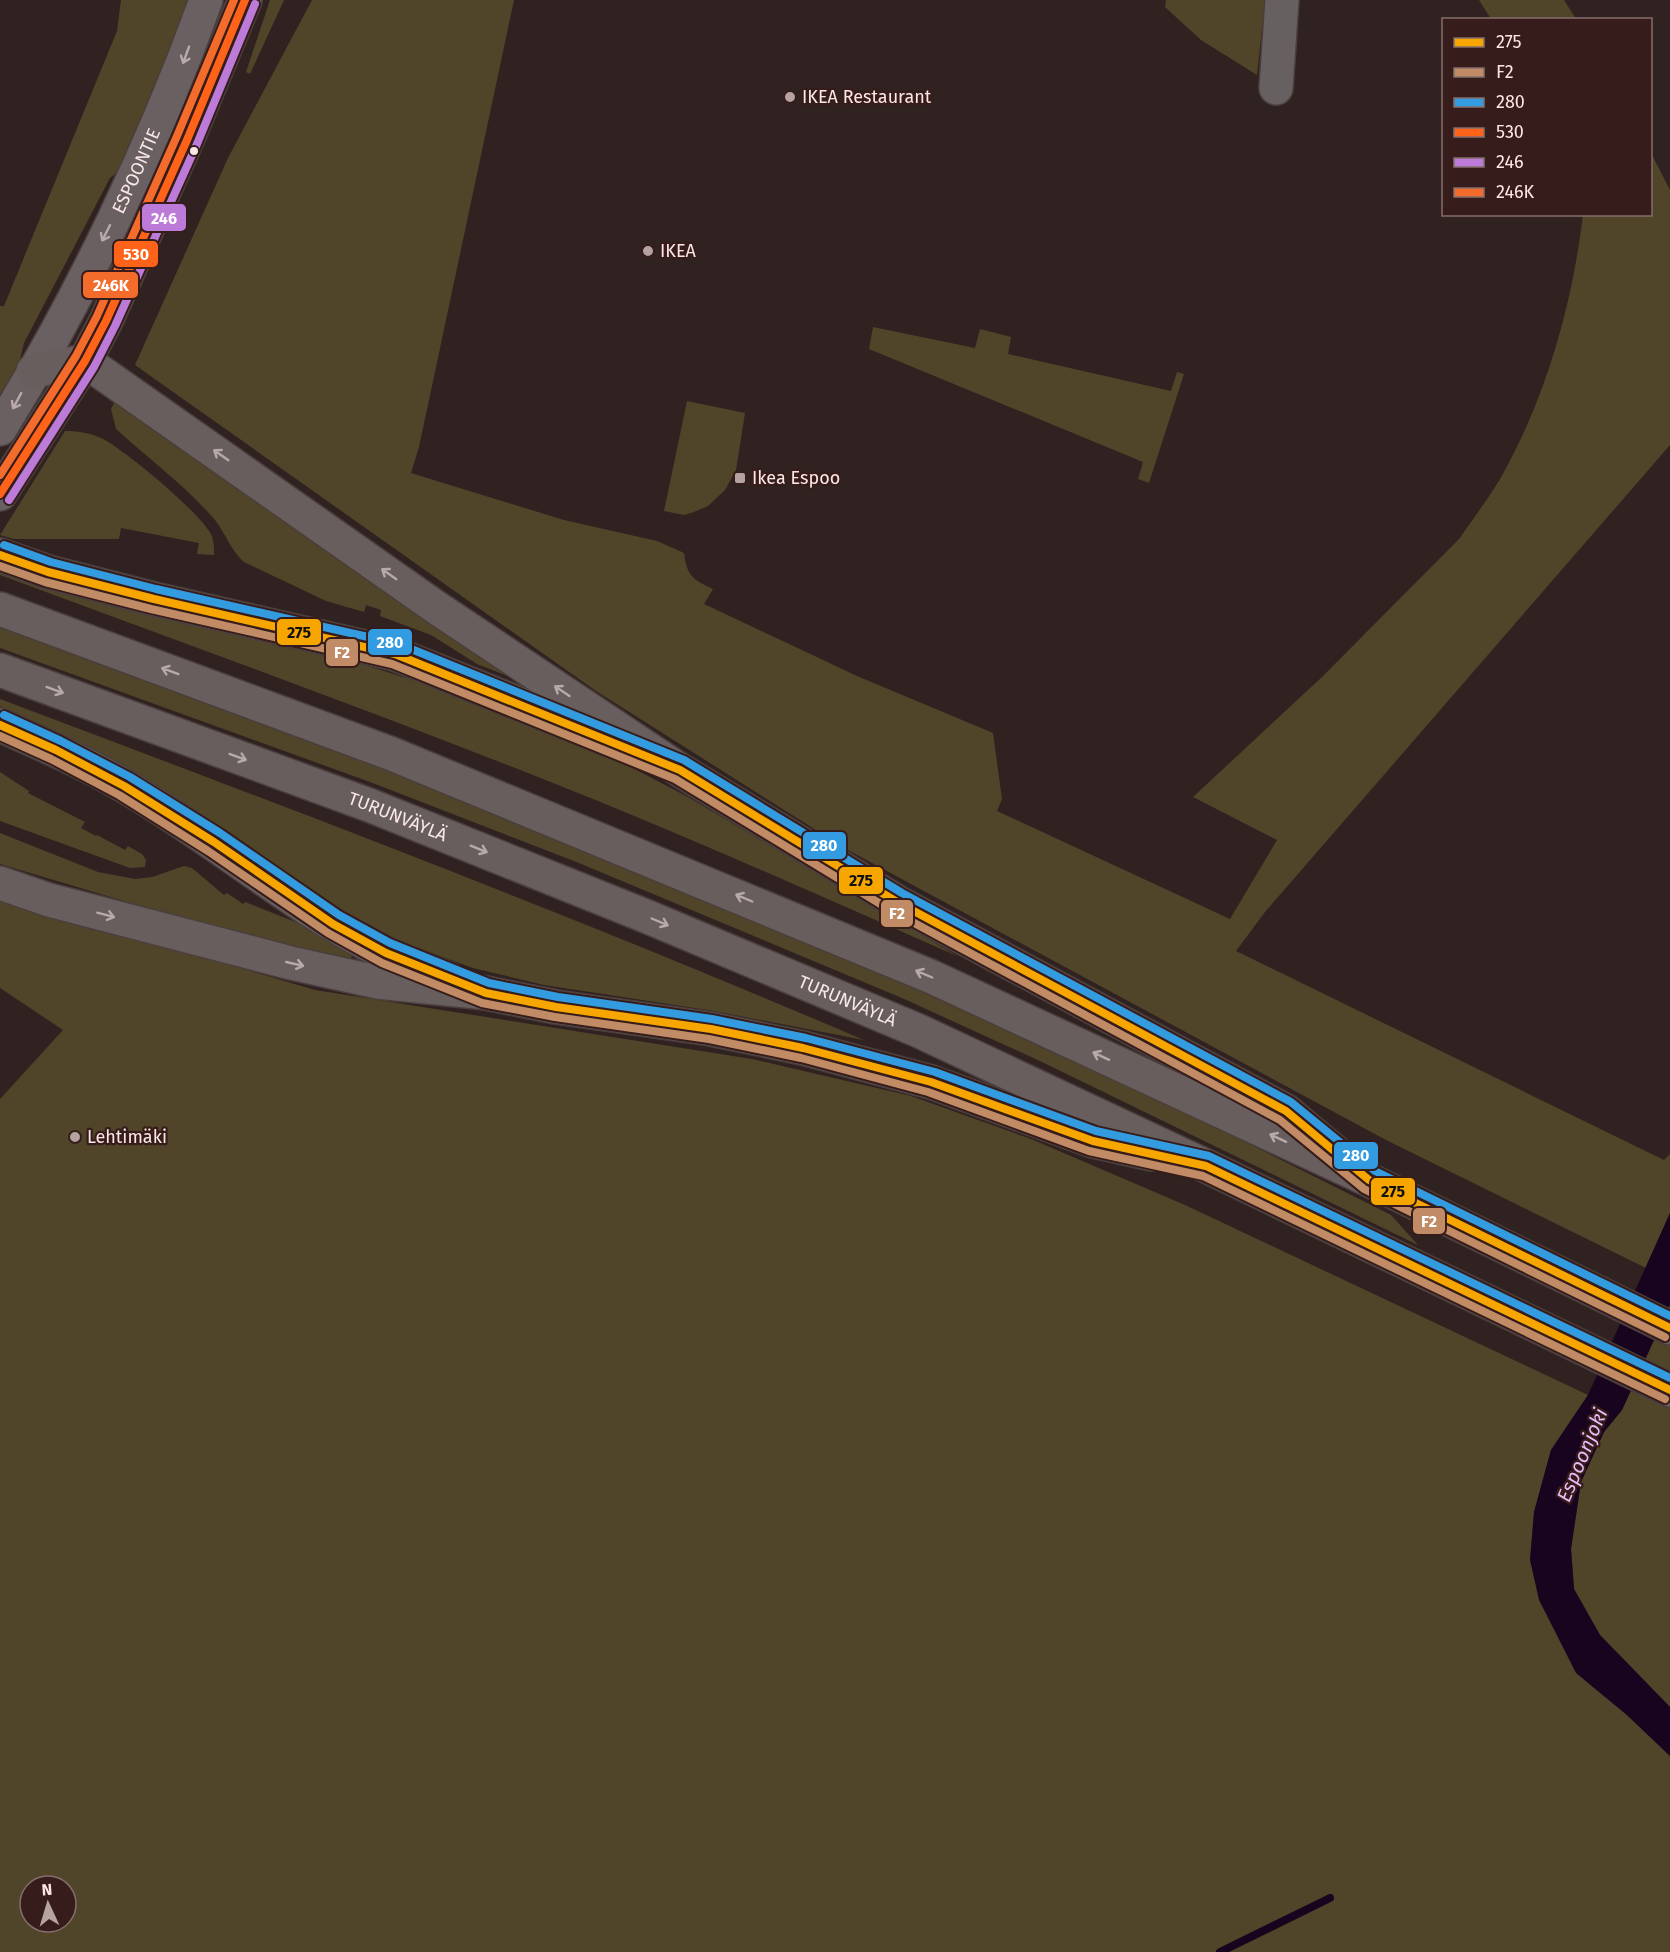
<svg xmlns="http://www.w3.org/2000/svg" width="1670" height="1952" viewBox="0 0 1670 1952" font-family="'Fira Sans',sans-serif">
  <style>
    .green { fill: #504529; fill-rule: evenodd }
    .water { fill: #19041f }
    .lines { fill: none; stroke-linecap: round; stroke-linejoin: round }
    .stream { stroke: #19041f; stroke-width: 8 }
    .minor-casing { stroke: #4b3f3d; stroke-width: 36 }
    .major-casing { stroke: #4b3f3d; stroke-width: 36 }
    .highway-casing { stroke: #4b3f3d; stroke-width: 36 }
    .minor { stroke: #666061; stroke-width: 33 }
    .major { stroke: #6a6061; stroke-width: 33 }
    .highway { stroke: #675e5d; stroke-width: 33 }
    .bus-1-casing { stroke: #361c1a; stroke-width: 12 }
    .bus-2-casing { stroke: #361c1a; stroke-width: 12 }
    .bus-3-casing { stroke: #361c1a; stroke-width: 12 }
    .bus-4-casing { stroke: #361c1a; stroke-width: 12 }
    .bus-5-casing { stroke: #361c1a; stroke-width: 12 }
    .bus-6-casing { stroke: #361c1a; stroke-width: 12 }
    .bus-1 { stroke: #f7a600; stroke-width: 8 }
    .bus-2 { stroke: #c18c65; stroke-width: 8 }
    .bus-3 { stroke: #339bdf; stroke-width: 8 }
    .bus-4 { stroke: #ff6319; stroke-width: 8 }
    .bus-5 { stroke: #bd7bd9; stroke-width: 8 }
    .bus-6 { stroke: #f36c2b; stroke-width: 8 }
    .oneway { stroke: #baabaa }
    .oneway2 { stroke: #b8aaa8 }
    .poi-dot { fill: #b4a3a1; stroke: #361c1a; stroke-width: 2 }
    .bus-dot { fill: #fbe8e6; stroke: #361c1a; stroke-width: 2 }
    .labels { text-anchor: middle; stroke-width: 4.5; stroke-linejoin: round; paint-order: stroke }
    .poi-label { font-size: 18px; fill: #fbe8e6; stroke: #361c1a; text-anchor: start }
    .street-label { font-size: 18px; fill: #fbe8e6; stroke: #361c1a }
    .water-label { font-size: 20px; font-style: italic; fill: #e7bafa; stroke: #361c1a }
    .line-badge { stroke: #361c1a; stroke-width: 2 }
    .badge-label { font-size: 16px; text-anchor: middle; font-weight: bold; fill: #fff }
    .pale-badge-label { font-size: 16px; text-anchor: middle; font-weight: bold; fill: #111 }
  </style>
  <rect width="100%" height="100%" fill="#302220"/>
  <path class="green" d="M121,0H189L121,170L110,178L24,343L19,363L0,398V306H4L117,31Z
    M270,0H284L250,74L246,72Z
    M312,0H514L419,447L411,473L564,520L657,541L684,553C687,576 693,580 713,589L704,604L857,676L993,733L1002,799L997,811L1230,919L1277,840L1193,797L1322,677L1459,539C1473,519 1488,499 1500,479C1546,398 1572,306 1583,215L1650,214L1651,153L1670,190V445L1265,912L1236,951L1664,1160L1670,1154V1213L1646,1268L1386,1140L846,849L596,691L135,365L228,158Z
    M1166,0H1265L1257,75L1201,40L1165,7Z
    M1479,0H1564L1576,19H1491Z
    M873,327L975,348L980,329L1011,337L1008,354L1171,391L1177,372L1184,374L1149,483L1138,479L1143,462L869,349Z
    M687,401L745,413L736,470L725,490L708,506L694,512L684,515L664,511Z
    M114,403L119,404L525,683L477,664L431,635L380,616L381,610L366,605L364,612L326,601L244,562C231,551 226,534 215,520C188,488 148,458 116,429L111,409Z
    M65,431C79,431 92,433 105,440C128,453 201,513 212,536C214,543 214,548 214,555L197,554L199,543L121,528L119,539H14L0,535Z
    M0,569L113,606L190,620L349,660L425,684L604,753L688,797L957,956C820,896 683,834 543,779C363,708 181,642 0,575Z
    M0,625L429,785L601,855L909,986L1224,1131L1391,1215L1418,1245L1042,1062L902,998L574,861L370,782L0,648Z
    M0,699C290,808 579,918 864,1040L714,1011L544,985L473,968L402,942L328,903L220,829L88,748L0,706Z
    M0,772L29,791L28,793L85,822L81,828L96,836L97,835L125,850L128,846L142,854L146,860L145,867L130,868L0,821Z
    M0,833L98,872L135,879L152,877L184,866L192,868L224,895L227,893L243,904L245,902L308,927L353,955L348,961L181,918L0,864Z
    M0,902L59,914L315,990L752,1059L911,1096L1031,1139L1185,1205L1588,1395L1551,1450L1534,1512L1530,1560L1628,1716L1670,1756V1952H0V1099L63,1030L0,988ZM30,1886H66V1922H30Z
    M1670,1305V1707L1600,1635L1574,1589L1571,1549L1581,1482L1604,1432L1622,1410Z"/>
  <path class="water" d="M1670,1213V1305L1622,1410L1604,1432L1581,1482L1571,1549L1574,1589L1600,1635L1670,1707V1756L1628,1716L1576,1673L1539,1600L1530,1560L1534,1512L1551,1450L1588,1395Z"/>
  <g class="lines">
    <path class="stream" d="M1220,1952L1330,1898"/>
    <defs>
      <path id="minor" d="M1276,88L1282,0"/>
      <g id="major">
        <path id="s1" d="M0,429C81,298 154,145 206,0"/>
        <path d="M0,494L85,361L106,321L187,140L245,0"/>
      </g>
      <g id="highway">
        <path d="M33,371L85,361L437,608L680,770L897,902L1286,1111L1335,1152"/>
        <path d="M0,555L48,572L154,599L395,654L610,740"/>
        <path d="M0,609L392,754L932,977L1369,1180L1670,1328"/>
        <path id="s2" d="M0,670L369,805L648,917L919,1031L1206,1166L1670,1390"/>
        <path d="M0,725C42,744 84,762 123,785C213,837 293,908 385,953C406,963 428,970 449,979"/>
        <path d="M0,883L49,900L291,963L377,982L486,993L556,1007L711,1029L803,1048L931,1082L1093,1141L1151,1154"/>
      </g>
    </defs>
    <use href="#minor" class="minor-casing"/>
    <use href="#major" class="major-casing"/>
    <use href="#highway" class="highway-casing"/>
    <use href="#minor" class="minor"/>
    <use href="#major" class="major"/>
    <use href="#highway" class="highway"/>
    <defs>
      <path id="bus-1" d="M0,555L48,572L154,599L395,654L680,770L897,902L1286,1111L1369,1180L1670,1328
        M0,725L56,750L124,786L214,842L333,924L386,953L486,993L556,1007L711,1029L803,1048L931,1082L1093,1141L1206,1166L1670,1390"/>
      <path id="bus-2" d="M0,566L45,582L151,609L392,664L675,779L892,911L1280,1120L1364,1189L1665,1337
        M0,736L51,759L119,795L208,851L328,933L382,963L482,1003L555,1017L709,1039L801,1058L928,1092L1089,1151L1203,1176L1665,1399"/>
      <path id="bus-3" d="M4,545L51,562L156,589L399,644L684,760L902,893L1291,1102L1375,1171L1670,1316
        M4,715L61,741L130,777L220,833L339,915L390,943L489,983L558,997L712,1019L806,1038L935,1072L1096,1131L1209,1156L1670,1378"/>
      <path id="bus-4" d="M0,494L85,361L106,321L187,140L245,0"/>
      <path id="bus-5" d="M9,500L94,367L115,326L197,144L255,4"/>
      <path id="bus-6" d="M0,475L76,356L97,316L177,136L234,0"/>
    </defs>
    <use href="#bus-1" class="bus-1-casing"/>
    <use href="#bus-2" class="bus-2-casing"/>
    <use href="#bus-3" class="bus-3-casing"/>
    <use href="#bus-4" class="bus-4-casing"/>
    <use href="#bus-5" class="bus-5-casing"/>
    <use href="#bus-6" class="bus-6-casing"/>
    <use href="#bus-1" class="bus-1"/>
    <use href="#bus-2" class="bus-2"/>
    <use href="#bus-3" class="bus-3"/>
    <use href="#bus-4" class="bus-4"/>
    <use href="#bus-5" class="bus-5"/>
    <use href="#bus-6" class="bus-6"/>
  </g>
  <defs><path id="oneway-shaft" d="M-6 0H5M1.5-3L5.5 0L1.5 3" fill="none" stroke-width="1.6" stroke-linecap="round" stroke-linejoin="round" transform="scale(1.5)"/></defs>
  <g class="oneway">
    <use href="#oneway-shaft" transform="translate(186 55) rotate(110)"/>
    <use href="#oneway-shaft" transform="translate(106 233) rotate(117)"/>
    <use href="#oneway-shaft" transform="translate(17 401) rotate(118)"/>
  </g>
  <g class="oneway2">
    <use href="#oneway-shaft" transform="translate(221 455) rotate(-145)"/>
    <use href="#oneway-shaft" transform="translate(389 574) rotate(-145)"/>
    <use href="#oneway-shaft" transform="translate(170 671) rotate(-160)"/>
    <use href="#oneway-shaft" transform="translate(55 690) rotate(20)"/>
    <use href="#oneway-shaft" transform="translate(562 691) rotate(-146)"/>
    <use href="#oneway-shaft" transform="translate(238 757) rotate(20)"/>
    <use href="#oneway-shaft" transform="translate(479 849) rotate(22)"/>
    <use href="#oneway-shaft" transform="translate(744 898) rotate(-157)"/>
    <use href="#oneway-shaft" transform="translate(106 915) rotate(15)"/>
    <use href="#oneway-shaft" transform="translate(660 922) rotate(23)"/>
    <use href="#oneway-shaft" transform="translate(295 964) rotate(13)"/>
    <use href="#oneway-shaft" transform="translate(924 974) rotate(-157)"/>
    <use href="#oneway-shaft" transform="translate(1101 1056) rotate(-155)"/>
    <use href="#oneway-shaft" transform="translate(1278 1138) rotate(-155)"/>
  </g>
  <g class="poi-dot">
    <circle cx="790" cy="97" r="6"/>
    <circle cx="648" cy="251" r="6"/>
    <rect x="734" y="472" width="12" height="12" rx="3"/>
    <circle cx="75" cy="1137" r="6"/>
  </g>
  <circle class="bus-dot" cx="194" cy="151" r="5"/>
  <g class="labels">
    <g class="poi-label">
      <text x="802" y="103">IKEA Restaurant</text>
      <text x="660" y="257">IKEA</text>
      <text x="752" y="484">Ikea Espoo</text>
      <text x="87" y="1143">Lehtimäki</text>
    </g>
    <g class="street-label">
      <text dy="6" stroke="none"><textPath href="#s1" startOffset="292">ESPOONTIE</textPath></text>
      <text dy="6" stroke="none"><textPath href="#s2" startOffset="424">TURUNVÄYLÄ</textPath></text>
      <text dy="6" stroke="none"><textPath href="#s2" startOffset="910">TURUNVÄYLÄ</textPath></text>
    </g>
    <g class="water-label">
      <text transform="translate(1582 1455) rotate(-67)" y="7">Espoonjoki</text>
    </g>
  </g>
  <g class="line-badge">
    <rect x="141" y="203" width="46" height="29" rx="6" fill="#bd7bd9"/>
    <rect x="113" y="240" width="46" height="28" rx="6" fill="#ff6319"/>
    <rect x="82" y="271" width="57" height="28" rx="6" fill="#f36c2b"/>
    <rect x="276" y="618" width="46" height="28" rx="6" fill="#f7a600"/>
    <rect x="367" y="628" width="46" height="28" rx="6" fill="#339bdf"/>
    <rect x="325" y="638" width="34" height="29" rx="6" fill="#c18c65"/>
    <rect x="802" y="831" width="45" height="29" rx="6" fill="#339bdf"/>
    <rect x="838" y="866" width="46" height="29" rx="6" fill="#f7a600"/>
    <rect x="880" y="899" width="34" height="29" rx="6" fill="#c18c65"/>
    <rect x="1333" y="1141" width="46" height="29" rx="6" fill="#339bdf"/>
    <rect x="1370" y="1177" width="46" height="29" rx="6" fill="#f7a600"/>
    <rect x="1412" y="1207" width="34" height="28" rx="6" fill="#c18c65"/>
  </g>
  <g class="badge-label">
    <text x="164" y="224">246</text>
    <text x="136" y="260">530</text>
    <text x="111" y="291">246K</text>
    <text x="390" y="648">280</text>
    <text x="342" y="658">F2</text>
    <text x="824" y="851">280</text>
    <text x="897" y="919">F2</text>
    <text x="1356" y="1161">280</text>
    <text x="1429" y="1227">F2</text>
  </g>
  <g class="pale-badge-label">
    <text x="299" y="638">275</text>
    <text x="861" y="886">275</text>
    <text x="1393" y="1197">275</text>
  </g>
  <rect x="1442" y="18" width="210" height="198" fill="#361c1a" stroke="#856e6c" stroke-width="1.5"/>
  <rect x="1454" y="38" width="30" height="9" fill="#f7a600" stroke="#856e6c" stroke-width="1.5"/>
  <text x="1496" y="48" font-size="18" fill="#fbe8e6">275</text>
  <rect x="1454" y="68" width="30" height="9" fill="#c18c65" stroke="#856e6c" stroke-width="1.5"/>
  <text x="1496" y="78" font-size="18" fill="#fbe8e6">F2</text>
  <rect x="1454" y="98" width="30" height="9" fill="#339bdf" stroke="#856e6c" stroke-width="1.5"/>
  <text x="1496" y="108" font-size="18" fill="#fbe8e6">280</text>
  <rect x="1454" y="128" width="30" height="9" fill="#ff6319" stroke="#856e6c" stroke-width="1.5"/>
  <text x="1496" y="138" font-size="18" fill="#fbe8e6">530</text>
  <rect x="1454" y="158" width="30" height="9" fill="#bd7bd9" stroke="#856e6c" stroke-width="1.5"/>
  <text x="1496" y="168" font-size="18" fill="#fbe8e6">246</text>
  <rect x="1454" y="188" width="30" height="9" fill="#f36c2b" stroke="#856e6c" stroke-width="1.5"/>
  <text x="1496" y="198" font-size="18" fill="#fbe8e6">246K</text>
  <g transform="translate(48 1904) rotate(356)"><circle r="28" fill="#361c1a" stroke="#856e6c" stroke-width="1.5"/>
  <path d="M0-4.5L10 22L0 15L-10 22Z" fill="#b4a3a1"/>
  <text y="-9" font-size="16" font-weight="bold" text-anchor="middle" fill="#fbe8e6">N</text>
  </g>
</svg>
